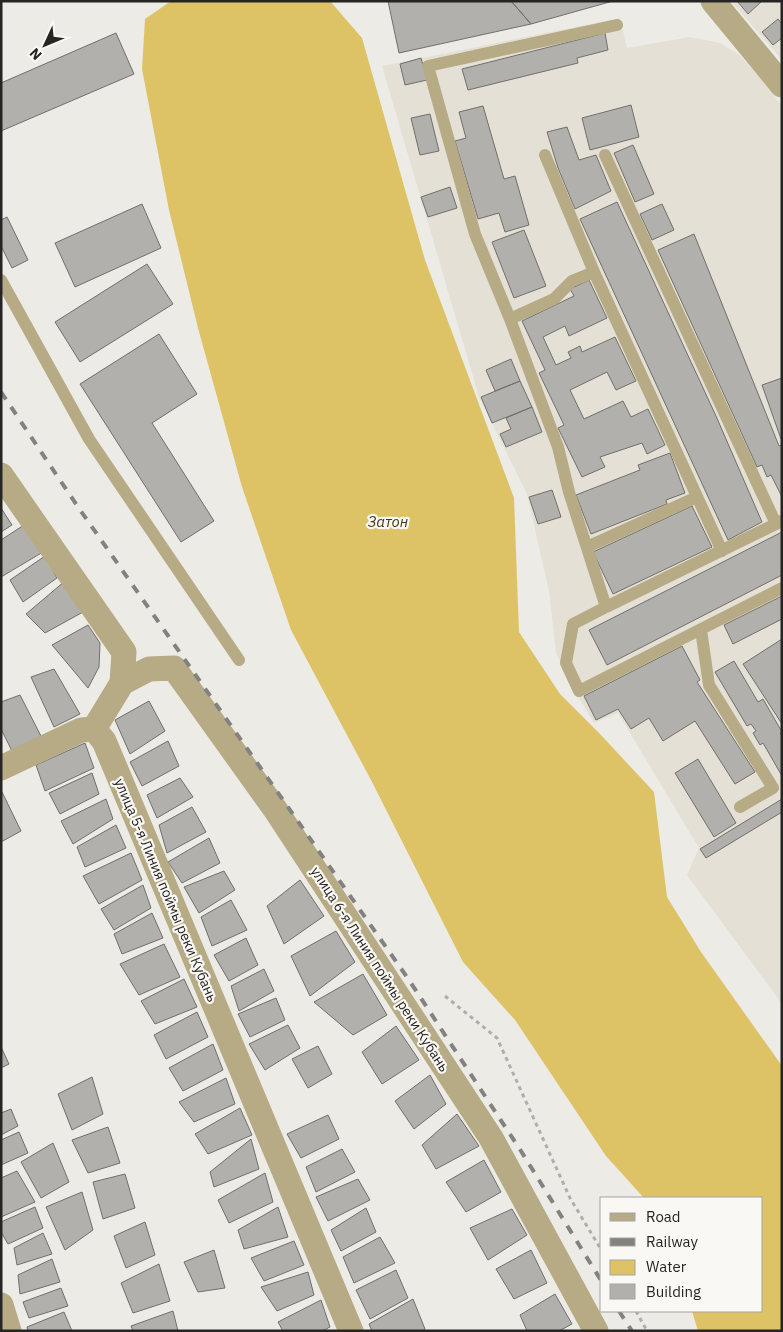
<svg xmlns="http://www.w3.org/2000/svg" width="783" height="1332" viewBox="0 0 783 1332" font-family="'IBM Plex Sans',sans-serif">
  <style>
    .built { fill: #e4e0d5 }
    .water { fill: #ddc366 }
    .building { fill: #b1b0ac; stroke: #706f6b }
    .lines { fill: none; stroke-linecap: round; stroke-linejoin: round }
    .path { stroke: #afaeaa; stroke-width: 3; stroke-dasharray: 4 4; stroke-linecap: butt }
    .lane { stroke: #b6ab85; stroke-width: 12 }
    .street { stroke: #b6ab85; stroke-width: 25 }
    .rail { stroke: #83827f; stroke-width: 4; stroke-dasharray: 9 9; stroke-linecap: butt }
    .labels { text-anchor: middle; stroke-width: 4.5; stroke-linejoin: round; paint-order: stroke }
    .street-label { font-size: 14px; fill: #262523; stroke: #faf8f4 }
    .water-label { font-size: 15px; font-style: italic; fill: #443a11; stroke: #faf8f4 }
  </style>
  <rect width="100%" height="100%" fill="#ecebe6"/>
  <path class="built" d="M731,1H782V60Z
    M620,18L627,48L690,37L720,43L738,54L763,80L782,106V1004L687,875L699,848L618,713L594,723L579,698L556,653L549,591L527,494L479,397L382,66Z"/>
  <path class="water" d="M171,1H330L362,38L425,260L514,498L519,632L560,694L600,734L654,792L667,897L701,952L782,1066V1331H698L692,1311H762V1198H644L606,1156L515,1020L463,962L371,780L291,630L242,487L198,328L169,210L142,69L145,19Z"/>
  <path class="building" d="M388,1H511L531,24L399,53Z
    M511,1H613L531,24Z
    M737,1H762L748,14Z
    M778,19L782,24V38L773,45L762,32Z
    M116,33L134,74L1,131V83Z
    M605,33L608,50L577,58L578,63L468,90L462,69Z
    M421,58L427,80L405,85L400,64Z
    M631,105L639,137L590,150L582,118Z
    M483,106L504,179L515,176L529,225L505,232L499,213L478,219L455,141L466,138L459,112Z
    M430,114L439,151L420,155L411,118Z
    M567,127L579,160L596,155L611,191L575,209L558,168L547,132Z
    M633,145L654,194L635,202L614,153Z
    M450,187L457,208L428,217L421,197Z
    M617,202L716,416L762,522L728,540L580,219Z
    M142,204L161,248L75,287L55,243Z
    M662,204L674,230L652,240L640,214Z
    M7,217L28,260L12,268L1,246V220Z
    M524,230L546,286L514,298L492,242Z
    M694,234L779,446L782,445V497L771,475L767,477L762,465L757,467L658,250Z
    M147,264L173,304L80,362L55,322Z
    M589,280L607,318L569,336L565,326L543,337L556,365L571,358L568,352L580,346L582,352L615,337L636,381L616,390L607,372L570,390L584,419L623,401L631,417L648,409L665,445L647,454L642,443L600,457L605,467L582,477L558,428L564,425L539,373L545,370L522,321L574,296L570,289Z
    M159,334L197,394L152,423L214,521L181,542L80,384Z
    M511,359L520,381L495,391L486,370Z
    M782,378V439H781L762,385Z
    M520,381L532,407L492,423L481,397Z
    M532,407L542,432L506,447L500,434L511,429L506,418Z
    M670,453L685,493L666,500L667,504L591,534L576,495L640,470L638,465Z
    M552,490L561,517L538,524L529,497Z
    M692,506L712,547L613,594L593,552Z
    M1,508L12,525L1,532Z
    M24,525L43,552L1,577V540Z
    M782,532V575L607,665L589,630Z
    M45,556L57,578L23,602L10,580Z
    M65,581L83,612L45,633L26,614Z
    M782,596V619L733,644L724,625Z
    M88,625L100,643L99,667L88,688L52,645Z
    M782,639V724L743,664Z
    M682,646L700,680L697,682L755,772L735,784L695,721L663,741L649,718L631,729L618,709L596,720L584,696Z
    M734,661L758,702L763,699L782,732L780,733L782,736V776L763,743L760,745L753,733L756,731L751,724L747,726L715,672Z
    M54,669L80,714L54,727L31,677Z
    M20,695L43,740L12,751L1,729V702Z
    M149,701L165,731L130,754L115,720Z
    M168,741L179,766L142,786L130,762Z
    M85,743L94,768L45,791L36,765Z
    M698,759L736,823L714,837L675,773Z
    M92,773L99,794L60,814L49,793Z
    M180,778L193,797L157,818L147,795Z
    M2,792L21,831L1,842V792Z
    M106,799L113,819L73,844L61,821Z
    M782,799V812L706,858L700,849Z
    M192,807L206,832L167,853L159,825Z
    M116,825L126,848L85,867L77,847Z
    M209,838L220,863L182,883L168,862Z
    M131,853L142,880L99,904L83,876Z
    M224,871L235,890L199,913L184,887Z
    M300,880L324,916L284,944L267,906Z
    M143,885L151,908L114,930L101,909Z
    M231,900L247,930L212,946L201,917Z
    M152,913L163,938L122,954L114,934Z
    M336,931L355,962L310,996L291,956Z
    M246,938L258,965L229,981L214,955Z
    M164,944L180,977L139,995L120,964Z
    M264,969L274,991L239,1011L231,986Z
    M363,974L387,1015L353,1035L314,1002Z
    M184,979L197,1007L155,1024L141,1001Z
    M276,998L285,1020L250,1037L238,1014Z
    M197,1012L208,1037L166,1059L154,1035Z
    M288,1025L300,1048L265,1070L249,1044Z
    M396,1026L419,1060L382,1084L362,1052Z
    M213,1044L223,1070L183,1091L169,1068Z
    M318,1046L332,1074L308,1088L292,1059Z
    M1,1047L9,1064L1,1068Z
    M430,1075L446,1104L414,1129L395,1101Z
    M92,1077L103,1114L72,1130L58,1094Z
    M226,1078L235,1104L194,1122L179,1102Z
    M240,1108L252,1135L208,1154L195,1134Z
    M11,1109L18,1126L1,1135V1113Z
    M457,1114L479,1146L436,1169L422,1145Z
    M328,1115L339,1139L301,1158L287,1134Z
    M108,1127L120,1163L88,1173L72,1140Z
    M19,1132L28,1153L1,1165V1140Z
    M251,1139L259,1169L214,1187L210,1172Z
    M53,1143L69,1182L41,1198L21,1162Z
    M342,1149L355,1172L316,1192L306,1167Z
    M484,1160L501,1192L466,1212L446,1182Z
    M17,1171L35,1202L1,1217V1178Z
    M265,1173L273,1202L229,1223L218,1200Z
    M125,1174L135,1208L103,1219L93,1182Z
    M358,1179L370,1200L328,1221L316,1197Z
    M82,1192L93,1230L65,1250L46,1207Z
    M35,1207L43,1228L8,1244L1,1232V1222Z
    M278,1207L288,1237L244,1249L238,1230Z
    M366,1208L376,1232L341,1251L331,1230Z
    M512,1209L527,1235L488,1260L470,1228Z
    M145,1222L155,1255L126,1268L114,1236Z
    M43,1233L52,1254L17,1265L14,1248Z
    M380,1237L395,1263L354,1283L343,1257Z
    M294,1241L304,1265L264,1281L251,1258Z
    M214,1250L225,1288L198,1292L184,1262Z
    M531,1250L547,1283L514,1299L496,1269Z
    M52,1259L60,1282L20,1294L18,1275Z
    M159,1264L170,1301L133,1313L121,1283Z
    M396,1270L408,1298L370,1319L356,1290Z
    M308,1272L314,1295L277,1311L261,1287Z
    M61,1288L68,1306L29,1318L23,1302Z
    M555,1294L572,1324L559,1331H527L520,1315Z
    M413,1299L425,1329L422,1331H372L369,1324Z
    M321,1300L330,1327L322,1331H283L278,1322Z
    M173,1311L178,1331H133L131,1326Z
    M64,1312L72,1331H28L27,1327Z"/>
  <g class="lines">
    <path class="path" d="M445,996L497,1038L570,1198L602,1251
      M636,1311L647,1331"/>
    <path class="lane" d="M617,25L428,66L475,234L510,319L558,447L569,492L606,607L782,521
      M545,155L594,272L722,551
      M605,155L776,524
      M1,280L89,439L239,660
      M510,319L554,299L572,281L594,272
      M587,547L697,497
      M606,607L573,624L566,663L579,691L782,588
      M701,630L709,685L773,788L740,807"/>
    <path class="street" d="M713,1L782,85
      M1,475L124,652L122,683L94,729
      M122,683L149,669L174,668L275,809L491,1138L596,1331
      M94,729L104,741L351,1331
      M1,768L81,730L94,729
      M1,1305L9,1331"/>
    <path class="rail" d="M1,392L78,507L409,980L521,1151L602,1282
      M619,1311L632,1331"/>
  </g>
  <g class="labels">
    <g class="street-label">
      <text transform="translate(166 890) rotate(67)" y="5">улица 5-я Линия поймы реки Кубань</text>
      <text transform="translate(380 969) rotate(57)" y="5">улица 6-я Линия поймы реки Кубань</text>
    </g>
    <g class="water-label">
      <text x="388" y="527">Затон</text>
    </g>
  </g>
  <rect width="783" height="1332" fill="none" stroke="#262523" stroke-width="5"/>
  <rect x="600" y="1197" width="162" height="115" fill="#faf8f4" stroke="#a5a4a0"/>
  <rect x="610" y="1213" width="25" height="8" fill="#b6ab85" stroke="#a5a4a0"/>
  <text x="646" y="1222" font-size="15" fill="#262523">Road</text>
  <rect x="610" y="1238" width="25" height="8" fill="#83827f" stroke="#a5a4a0"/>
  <text x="646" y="1247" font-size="15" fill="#262523">Railway</text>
  <rect x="610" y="1260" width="25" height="15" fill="#ddc366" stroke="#a5a4a0"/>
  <text x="646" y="1272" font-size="15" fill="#262523">Water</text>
  <rect x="610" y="1284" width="25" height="15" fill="#b1b0ac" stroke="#a5a4a0"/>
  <text x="646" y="1297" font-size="15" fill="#262523">Building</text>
  <g transform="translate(45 45) rotate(226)" stroke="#faf8f4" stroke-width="4" paint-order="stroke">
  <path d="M0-4L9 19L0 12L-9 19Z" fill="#262523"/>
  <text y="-8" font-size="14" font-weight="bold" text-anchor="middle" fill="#262523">N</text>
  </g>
</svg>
